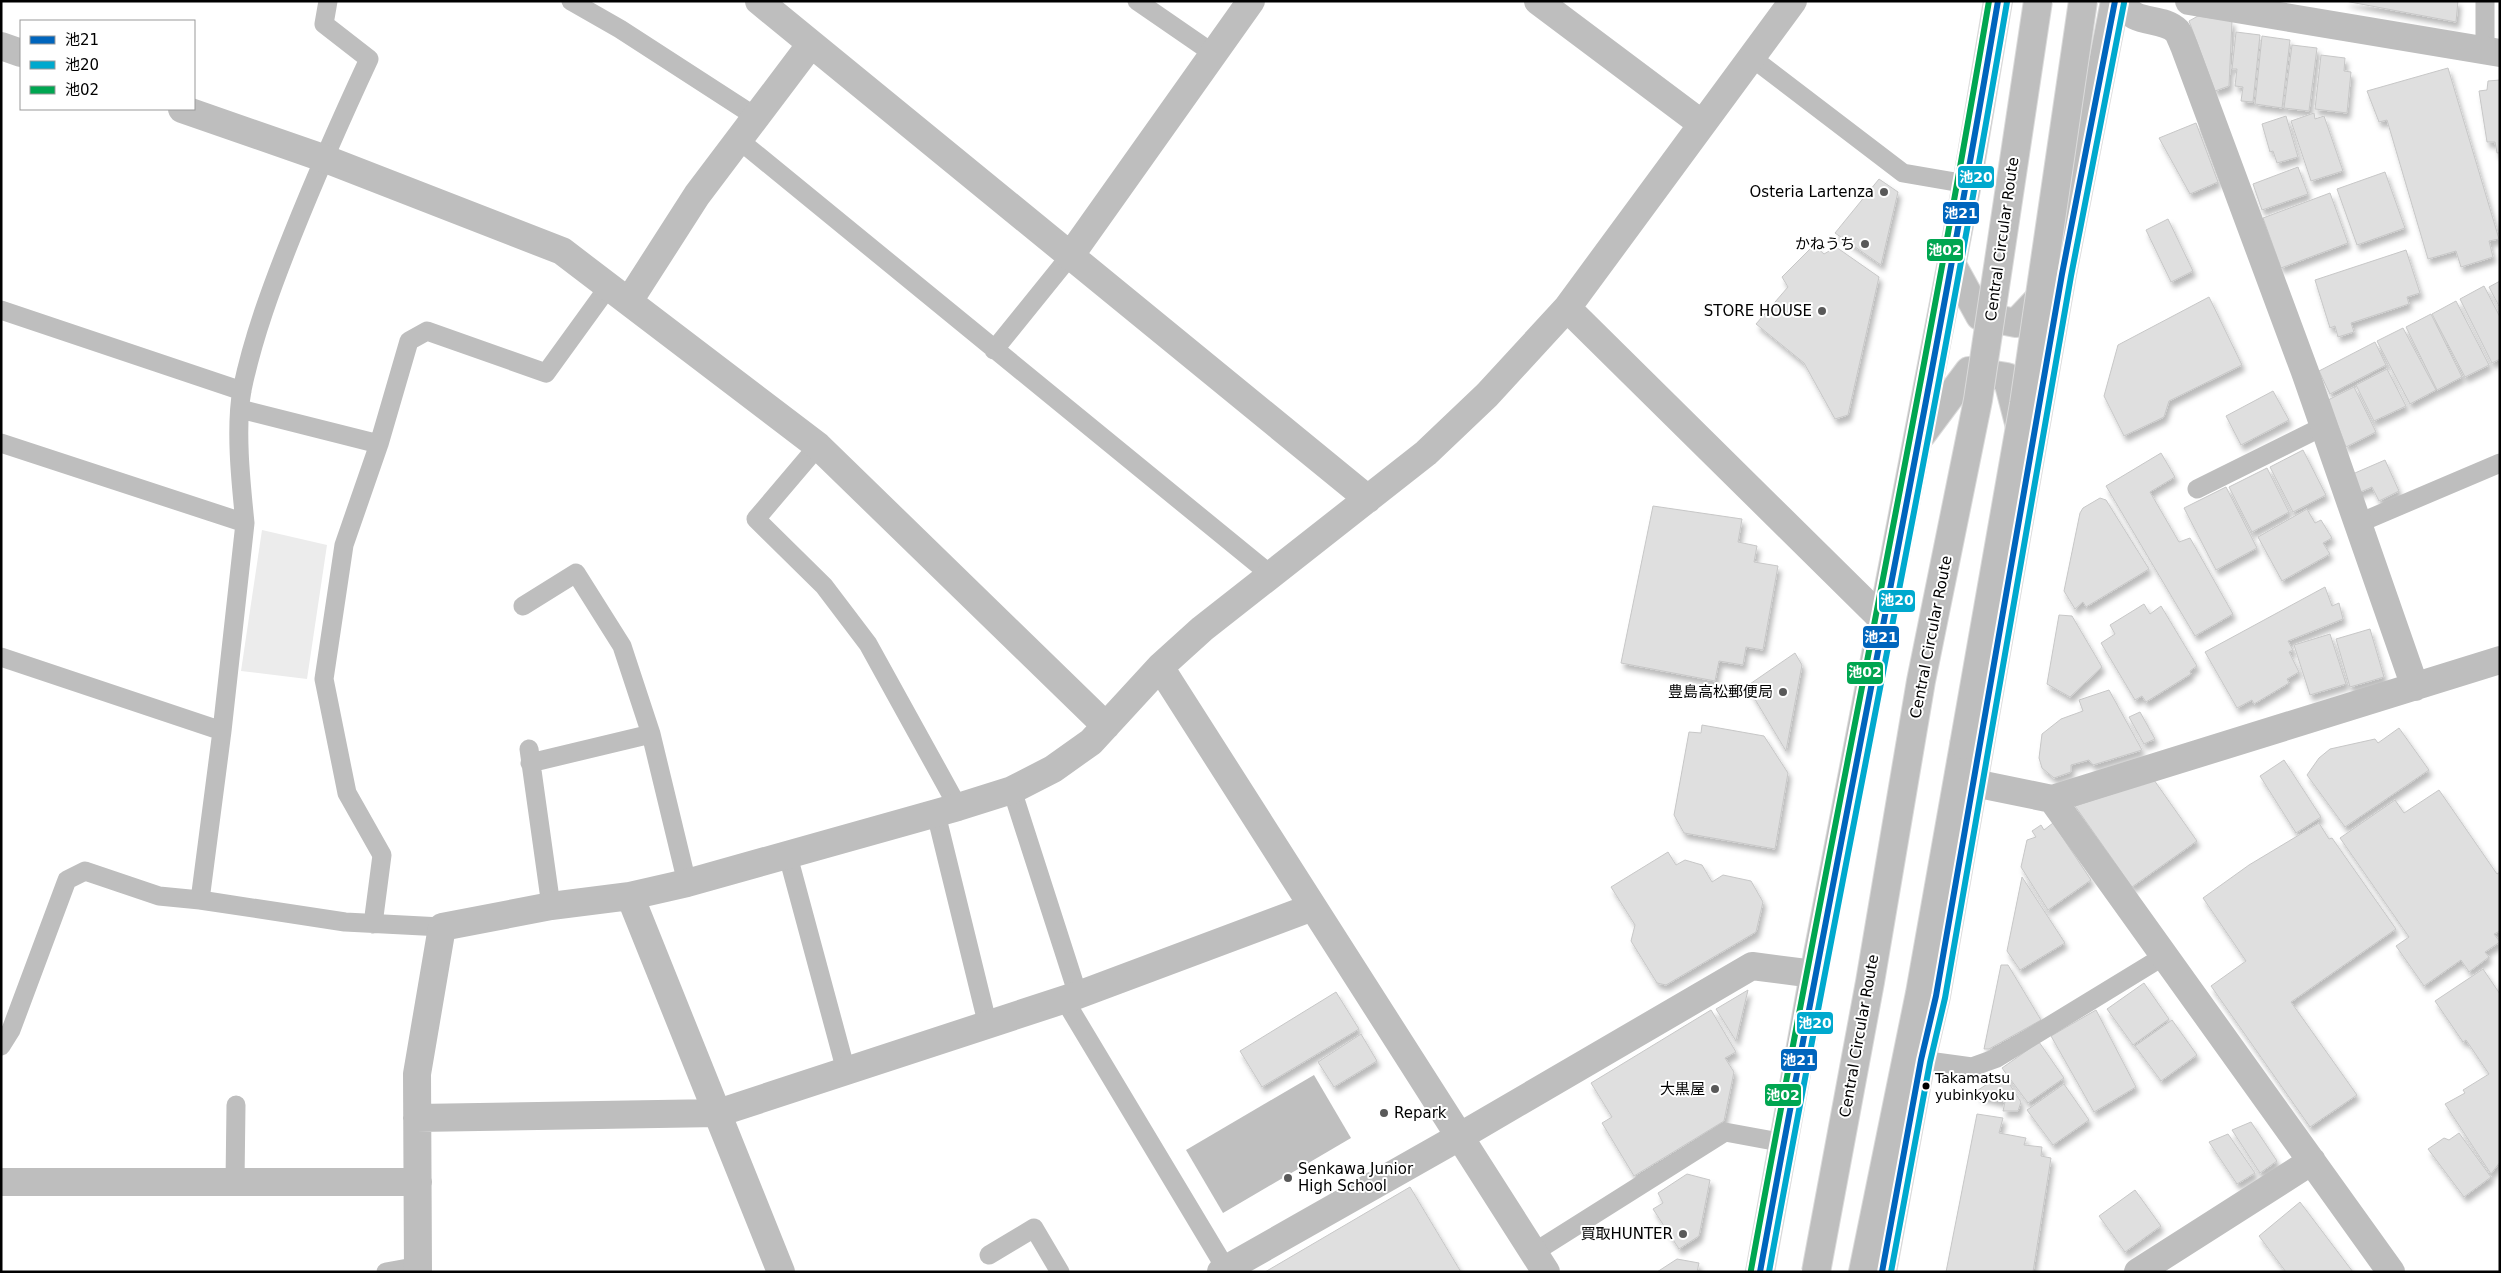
<svg xmlns="http://www.w3.org/2000/svg" width="2501" height="1273" viewBox="0 0 2501 1273" font-family="'DejaVu Sans','Noto Sans JP',sans-serif">
  <style>
    .green { fill: #ececec }
    .water { fill: #bfbfbf }
    .building { fill: #dfdfdf; stroke: #c7c7c7; filter: url(#shadow) }
    .lines { fill: none; stroke-linecap: round; stroke-linejoin: round }
    .primary-casing { stroke: #dbdbdb; stroke-width: 30 }
    .motorway-casing { stroke: #dbdbdb; stroke-width: 30 }
    .service { stroke: #bebebe; stroke-width: 19 }
    .minor { stroke: #bebebe; stroke-width: 28 }
    .primary { stroke: #bebebe; stroke-width: 28 }
    .motorway { stroke: #bebebe; stroke-width: 28 }
    .motorway-bridge-casing { stroke: #dbdbdb; stroke-width: 30; stroke-linecap: butt }
    .motorway-bridge { stroke: #bebebe; stroke-width: 28 }
    .bus-1-casing { stroke: #fff; stroke-width: 10 }
    .bus-2-casing { stroke: #fff; stroke-width: 10 }
    .bus-3-casing { stroke: #fff; stroke-width: 10 }
    .bus-1 { stroke: #0065bd; stroke-width: 6 }
    .bus-2 { stroke: #00a9ce; stroke-width: 6 }
    .bus-3 { stroke: #00a651; stroke-width: 6 }
    .poi-dot { fill: #595959; stroke: #fff; stroke-width: 2 }
    .bus-dot { fill: #000; stroke: #fff; stroke-width: 2 }
    .labels { text-anchor: middle; stroke-width: 4; stroke-linejoin: round; paint-order: stroke }
    .bus-label { font-size: 14px; fill: #000; stroke: #fff; text-anchor: start }
    .poi-label { font-size: 15px; fill: #000; stroke: #fff; text-anchor: end }
    .street-label { font-size: 15px; fill: #000; stroke: #fff }
    .line-badge { stroke: #fff; stroke-width: 2 }
    .badge-label { font-size: 14px; text-anchor: middle; font-weight: bold; fill: #fff }
  </style>
  <defs>
    <filter id="shadow"><feDropShadow dx="3" dy="5.5" stdDeviation="2.5" flood-color="#0004"/></filter>
  </defs>
  <rect width="100%" height="100%" fill="#fff"/>
  <path class="green" d="M262,530L327,545L307,679L241,671Z"/>
  <path class="water" d="M1314,1075L1351,1138L1223,1213L1186,1150Z"/>
  <path class="building" d="M2346,1H2458L2456,22L2350,2Z
    M2198,16L2232,21L2229,86L2215,91L2189,21Z
    M2236,32L2260,35L2253,102L2241,101L2243,87L2235,86L2237,69H2232Z
    M2262,36L2290,40L2282,108L2255,104Z
    M2292,45L2317,48L2309,111L2284,108Z
    M2321,55L2345,58L2344,71L2351,72L2347,113L2315,109Z
    M2448,68L2499,239L2489,241L2493,257L2461,267L2456,251L2428,259L2387,120L2379,122L2367,91Z
    M2500,80V153H2497L2495,142H2487L2479,91L2487,90L2488,81Z
    M2314,113L2315,119L2324,116L2343,171L2311,181L2291,121Z
    M2286,116L2298,157L2277,163L2273,151L2270,152L2262,124Z
    M2196,123L2218,182L2190,194L2159,138Z
    M2298,167L2308,194L2262,210L2253,184Z
    M2385,172L2405,228L2357,245L2337,189Z
    M1879,179L1898,192L1881,265L1835,233Z
    M2330,193L2348,243L2281,268L2263,218Z
    M2168,219L2193,271L2171,282L2146,230Z
    M1814,245L1824,254L1836,247L1879,277L1848,415L1835,419L1804,363L1756,324L1788,287L1782,277Z
    M2406,250L2420,293L2407,297L2409,304L2351,323L2354,332L2338,337L2335,326L2330,328L2315,280Z
    M2500,281V308L2489,287Z
    M2484,286L2500,317V359L2492,363L2460,299Z
    M2209,297L2242,365L2169,401L2164,417L2124,436L2104,396L2118,345Z
    M2456,301L2489,365L2465,377L2432,314Z
    M2431,314L2462,377L2437,390L2406,327Z
    M2403,328L2436,390L2410,404L2377,341Z
    M2375,342L2386,365L2330,394L2319,371Z
    M2387,369L2406,406L2374,421L2356,385Z
    M2354,387L2376,432L2346,447L2328,400Z
    M2273,391L2289,420L2241,445L2226,416Z
    M2303,450L2326,495L2293,512L2270,467Z
    M2161,453L2175,477L2150,492L2179,542L2190,538L2233,614L2195,636L2106,486Z
    M2385,460L2399,491L2379,501L2372,487L2356,494L2348,476Z
    M2267,468L2289,512L2252,532L2229,487Z
    M2226,487L2257,548L2216,570L2184,508Z
    M2100,498L2106,500L2149,569L2086,607L2083,602L2075,609L2064,591L2080,513L2083,508Z
    M1653,506L1742,519L1738,542L1757,546L1754,562L1778,566L1763,650L1746,647L1743,665L1719,661L1715,681L1621,663Z
    M2307,509L2315,523L2321,520L2332,538L2323,543L2330,554L2282,581L2258,537Z
    M2325,587L2332,606L2339,603L2343,619L2288,641L2293,650L2289,652L2299,672L2287,679L2289,683L2254,704L2252,700L2237,708L2205,652Z
    M2144,604L2150,614L2161,606L2197,666L2190,671L2191,674L2146,702L2142,696L2135,700L2101,643L2115,634L2110,625Z
    M2059,615L2072,616L2102,667L2070,697L2047,684Z
    M2370,629L2384,677L2350,687L2336,639Z
    M2330,634L2346,684L2310,695L2294,645Z
    M1795,653L1802,665L1786,751L1747,686Z
    M2109,690L2142,750L2093,765L2089,760L2071,765V772L2054,778L2042,768L2039,758L2042,734L2061,719L2083,711L2079,700Z
    M2140,712L2155,739L2144,744L2129,717Z
    M1702,725L1764,736L1788,773L1775,849L1684,833L1674,815L1689,732L1701,733Z
    M2399,728L2429,770L2345,827L2307,775L2319,758L2330,749L2375,739L2378,743Z
    M2284,760L2321,817L2296,833L2260,776Z
    M2154,780L2197,841L2132,887L2075,806Z
    M2439,790L2497,874L2500,872V931L2494,934L2500,942L2485,952L2489,957L2469,972L2461,960L2424,986L2396,946L2409,937L2340,838L2395,800L2404,813Z
    M2053,823L2091,880L2048,910L2021,867L2027,840L2036,837L2032,831L2041,825L2044,830Z
    M2319,823L2329,839L2332,838L2396,929L2291,1002L2357,1095L2310,1127L2211,986L2246,961L2203,898L2249,865Z
    M1668,852L1676,865L1685,860L1702,865L1712,882L1723,875L1751,881L1763,902L1756,932L1666,985L1657,983L1631,941L1635,925L1611,887Z
    M2022,877L2065,943L2020,970L2007,951Z
    M2001,965H2008L2041,1020L1989,1049H1984Z
    M2483,969L2500,994V1162L2491,1174L2445,1104L2465,1093L2463,1090L2489,1074L2466,1040L2463,1042L2435,1001Z
    M2144,983L2169,1019L2133,1045L2107,1009Z
    M1748,990L1736,1041L1716,1009Z
    M1336,992L1359,1029L1262,1087L1240,1051Z
    M1711,1010L1736,1052L1725,1058L1734,1072L1724,1121L1634,1176L1602,1123L1612,1117L1591,1083Z
    M2096,1010L2136,1087L2094,1112L2051,1036Z
    M2172,1020L2197,1055L2161,1081L2135,1046Z
    M1361,1034L1377,1061L1334,1087L1318,1062Z
    M2039,1042L2064,1078L2028,1103L2002,1068Z
    M2003,1074L2021,1102L2018,1111H2003L2005,1102L1978,1096V1090Z
    M2064,1084L2089,1120L2053,1145L2027,1110Z
    M1977,1114L2003,1118L1999,1133L2026,1138L2024,1145L2042,1147L2041,1156L2051,1158L2033,1272H1946Z
    M2251,1122L2277,1161L2260,1173L2232,1130Z
    M2459,1133L2491,1177L2464,1197L2428,1149L2444,1138L2449,1140Z
    M2228,1134L2255,1173L2237,1184L2209,1142Z
    M1687,1174L1710,1180L1699,1236L1679,1249L1653,1209L1663,1203L1658,1193Z
    M1410,1187L1461,1272H1265Z
    M2135,1190L2161,1226L2125,1252L2099,1216Z
    M2300,1202L2353,1272H2286L2259,1236Z
    M1677,1259L1699,1263L1697,1272H1657Z"/>
  <g class="lines">
    <defs>
      <path id="primary" d="M1952,265L1980,316L2016,323L2049,288
        M1922,434L1969,371L2007,377L2021,431
        M1760,1272L1814,974L1967,184L1998,1
        M1882,1272L1921,1060L1936,996L2062,274L2115,1"/>
      <path id="motorway" d="M1863,1272L1920,993L1964,745"/>
    </defs>
    <use href="#primary" class="primary-casing"/>
    <use href="#motorway" class="motorway-casing"/>
    <path class="service" d="M571,1L620,29L756,117
      M1137,1L1214,54
      M2485,50V1
      M1751,57L1903,173L1967,184
      M739,140L1271,575
      M1,310L242,391
      M994,350L1070,256
      M240,409L379,444
      M1,443L245,523
      M818,446L756,519L824,586L868,644L958,807
      M2197,489L2324,426
      M2359,523L2500,463
      M523,606L576,573L622,646L651,734L687,883
      M1,657L222,731
      M529,749L551,906
      M530,763L651,734
      M1012,790L1078,995
      M936,814L988,1026
      M788,856L846,1071
      M200,900L345,922L442,927
      M373,924L382,855L347,793L324,679L344,545L379,444L409,341L427,331L546,373L609,286
      M1064,999L1226,1269
      M1,1046L11,1030L67,880L85,871L159,896L200,900L222,731L245,523C241,484 235,429 242,390C253,337 272,286 292,236C316,176 342,117 369,59L324,24L328,1
      M1921,1060L1972,1067L1997,1058L2164,956
      M235,1182L236,1105
      M1533,1253L1725,1132L1785,1143
      M989,1255L1034,1228L1060,1272
      M386,1272L419,1266"/>
    <path class="minor" d="M759,1L1368,499
      M1538,1L1702,124
      M2122,1C2132,27 2161,15 2177,31C2180,35 2182,42 2184,46L2305,372L2415,687
      M2189,1L2500,53
      M1,46L21,53
      M182,109L323,158L562,251L818,446L1106,726
      M1070,256L1251,1
      M629,301L697,195L811,44
      M1567,308L1883,620
      M1160,667L1546,1272
      M1974,783L2052,799L2500,660
      M2052,799L2391,1272
      M630,896L781,1272
      M417,1118L718,1113L1078,995L1313,907
      M1,1182H418
      M418,1272L417,1074L442,927L551,906L630,896L687,883L958,807L1012,790L1053,769L1091,742L1160,667L1202,629L1426,453L1487,395L1567,308L1793,1
      M1221,1272L1459,1137L1752,966L1814,974
      M2138,1272L2312,1161"/>
    <use href="#primary" class="primary"/>
    <use href="#motorway" class="motorway"/>
    <defs>
      <path id="motorway-bridge" d="M1964,745L2024,404L2083,1
        M1816,1272L1870,982L1921,681L1978,400L2038,1"/>
    </defs>
    <use href="#motorway-bridge" class="motorway-bridge-casing"/>
    <use href="#motorway-bridge" class="motorway-bridge"/>
    <defs>
      <path id="bus-1" d="M1760,1272C1837,848 1926,426 1998,1
        M1882,1272L1921,1060L1936,996L2062,274L2115,1"/>
      <path id="bus-2" d="M1769,1272C1846,848 1935,427 2007,2
        M1891,1272L1930,1062L1945,998L2071,276L2124,3"/>
      <path id="bus-3" d="M1751,1270C1828,847 1917,426 1989,1"/>
    </defs>
    <use href="#bus-1" class="bus-1-casing"/>
    <use href="#bus-2" class="bus-2-casing"/>
    <use href="#bus-3" class="bus-3-casing"/>
    <use href="#bus-1" class="bus-1"/>
    <use href="#bus-2" class="bus-2"/>
    <use href="#bus-3" class="bus-3"/>
  </g>
  <g class="poi-dot">
    <circle cx="1884" cy="192" r="5"/>
    <circle cx="1865" cy="244" r="5"/>
    <circle cx="1822" cy="311" r="5"/>
    <circle cx="1783" cy="692" r="5"/>
    <circle cx="1715" cy="1089" r="5"/>
    <circle cx="1384" cy="1113" r="5"/>
    <circle cx="1288" cy="1178" r="5"/>
    <circle cx="1683" cy="1234" r="5"/>
  </g>
  <circle class="bus-dot" cx="1926" cy="1086" r="4.5"/>
  <g class="labels">
    <g class="bus-label">
      <text x="1935" y="1083">Takamatsu<tspan x="1935" dy="17">yubinkyoku</tspan></text>
    </g>
    <g class="poi-label">
      <text x="1874" y="197">Osteria Lartenza</text>
      <text x="1855" y="249">かねうち</text>
      <text x="1812" y="316">STORE HOUSE</text>
      <text x="1773" y="697">豊島高松郵便局</text>
      <text x="1705" y="1094">大黒屋</text>
      <text x="1394" y="1118" text-anchor="start">Repark</text>
      <text x="1298" y="1174" text-anchor="start">Senkawa Junior<tspan x="1298" dy="17">High School</tspan></text>
      <text x="1673" y="1239">買取HUNTER</text>
    </g>
    <g class="street-label">
      <text transform="translate(2002 239) rotate(-82)" y="5">Central Circular Route</text>
      <text transform="translate(1931 637) rotate(-79)" y="5">Central Circular Route</text>
      <text transform="translate(1859 1036) rotate(-80)" y="5">Central Circular Route</text>
    </g>
  </g>
  <g class="line-badge">
    <rect x="1957" y="165" width="38" height="24" rx="5" fill="#00a9ce"/>
    <rect x="1942" y="201" width="38" height="24" rx="5" fill="#0065bd"/>
    <rect x="1926" y="238" width="38" height="24" rx="5" fill="#00a651"/>
    <rect x="1878" y="589" width="38" height="24" rx="5" fill="#00a9ce"/>
    <rect x="1862" y="625" width="38" height="24" rx="5" fill="#0065bd"/>
    <rect x="1846" y="661" width="38" height="24" rx="5" fill="#00a651"/>
    <rect x="1796" y="1011" width="38" height="24" rx="5" fill="#00a9ce"/>
    <rect x="1780" y="1048" width="38" height="24" rx="5" fill="#0065bd"/>
    <rect x="1764" y="1083" width="38" height="24" rx="5" fill="#00a651"/>
  </g>
  <g class="badge-label">
    <text x="1976" y="182">池20</text>
    <text x="1961" y="218">池21</text>
    <text x="1945" y="255">池02</text>
    <text x="1897" y="605">池20</text>
    <text x="1881" y="642">池21</text>
    <text x="1865" y="677">池02</text>
    <text x="1815" y="1028">池20</text>
    <text x="1799" y="1065">池21</text>
    <text x="1783" y="1100">池02</text>
  </g>
  <rect width="2501" height="1273" fill="none" stroke="#000000" stroke-width="5"/>
  <rect x="20" y="20" width="175" height="90" fill="#ffffff" stroke="#999999"/>
  <rect x="30" y="36" width="25" height="8" fill="#0065bd" stroke="#999999"/>
  <text x="65" y="45" font-size="15" fill="#000000">池21</text>
  <rect x="30" y="61" width="25" height="8" fill="#00a9ce" stroke="#999999"/>
  <text x="65" y="70" font-size="15" fill="#000000">池20</text>
  <rect x="30" y="86" width="25" height="8" fill="#00a651" stroke="#999999"/>
  <text x="65" y="95" font-size="15" fill="#000000">池02</text>
</svg>
